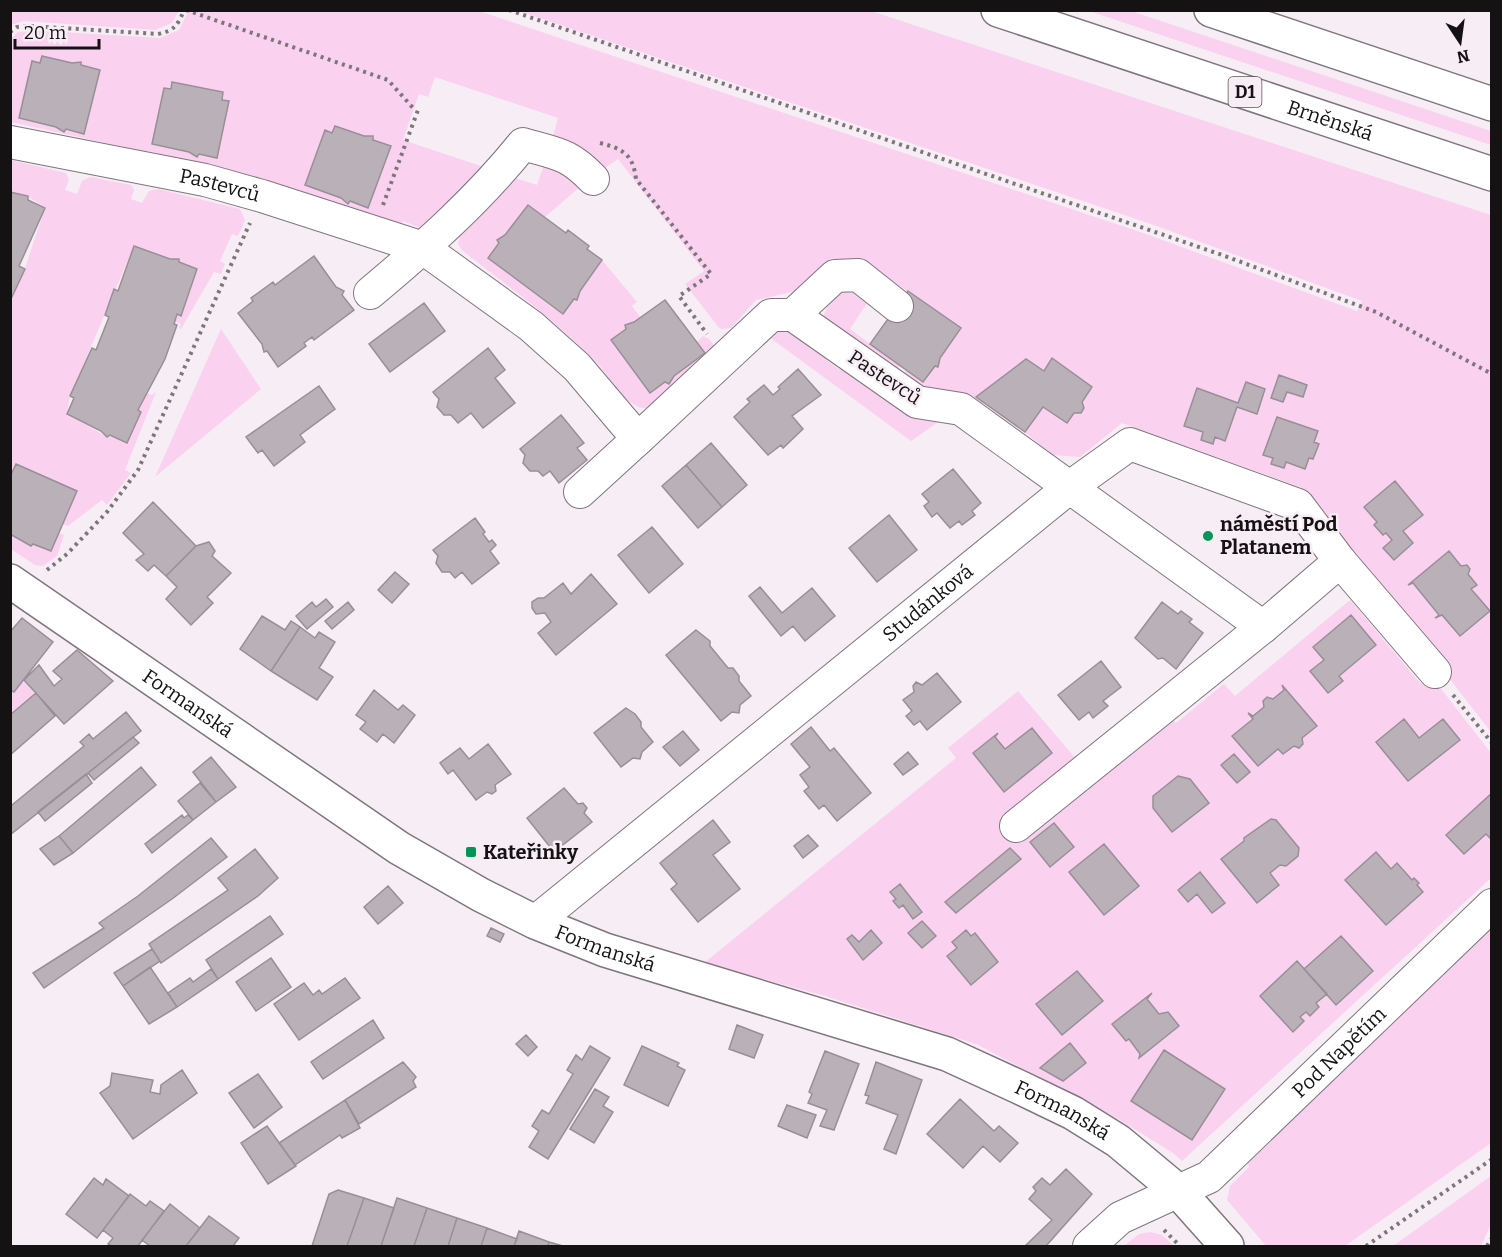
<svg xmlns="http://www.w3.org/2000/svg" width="1502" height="1257" viewBox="0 0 1502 1257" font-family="Bitter,serif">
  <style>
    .green { fill: #fbd1f0 }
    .building { fill: #bab1b8; stroke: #988f96; stroke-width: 1.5 }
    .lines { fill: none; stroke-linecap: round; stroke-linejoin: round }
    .street-casing { stroke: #7f767d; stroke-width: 34 }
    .secondary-casing { stroke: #7f767d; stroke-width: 36 }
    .highway-casing { stroke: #7f767d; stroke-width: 36 }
    .path { stroke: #7c767a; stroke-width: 4; stroke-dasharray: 3 4.5; stroke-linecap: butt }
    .street { stroke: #fff; stroke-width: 32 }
    .secondary { stroke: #fff; stroke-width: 33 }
    .highway { stroke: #fff; stroke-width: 33 }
    .poi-dot { fill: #039556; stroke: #f7edf4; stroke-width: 2 }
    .labels { text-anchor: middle; stroke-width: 5; stroke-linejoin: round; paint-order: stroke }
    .shield { fill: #f7edf4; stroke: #595457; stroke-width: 1.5 }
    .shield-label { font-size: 18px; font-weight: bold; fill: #151214 }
    .street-label { font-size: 20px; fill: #151214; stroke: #f7edf4 }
    .poi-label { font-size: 20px; font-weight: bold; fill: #151214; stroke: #f7edf4; text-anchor: start }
  </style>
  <rect width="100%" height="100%" fill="#f7edf4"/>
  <path class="green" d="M11,10H179V11L172,23L155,30L24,21L11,25Z
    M189,10L479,11L1146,234L1357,311L1362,301L1154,225L519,11H871L1491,215V732L1441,668L1447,663L1300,487L1122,423L1080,457L1052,455L1025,432L1043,407L1067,423L1074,413H1081L1084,408L1082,402L1092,387L1053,359L1044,371L1025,359L977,397L983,402L978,408L955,392L936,393L898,381L906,370L923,382L935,366H938L940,358L961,328L866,263L792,292L756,300L731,328L720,329L685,284L704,271L618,159L599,172L551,144L558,118L435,77L428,97L419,94L403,140L490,169L415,234L418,227L403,221L399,228L258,177L11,122V39L18,32L28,30L160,38L179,30Z
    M1089,11H1131L1491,131V145Z
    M546,159L581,186L545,217L527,205L488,258L563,314L574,299L577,300L580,291L602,260L637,302L632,306L641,318L611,340L650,393L665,382L669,384L674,376L705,353L697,342L703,336L709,339L716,348L650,408C627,412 611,378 597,363C556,321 509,287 463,251L458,244L461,233L515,178L537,185Z
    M11,160L66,173L69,180L65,190L77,194L82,181L90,177L131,185L134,190L131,199L142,203L149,191L158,189L240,209L245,220L238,236L232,234L220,261L225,264L221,274L214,272L181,329L179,328L181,324L174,321L177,314L181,315L197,269L179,262V259H170L134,246L70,396L67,413L107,437L110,435L127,443L141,413L138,410L146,393L152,395L156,392L125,470L131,473L107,505L102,500L68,526L63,524L77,491L17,464L11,477V301L25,268L45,208L29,197L28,200L11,192Z
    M847,286L866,297L867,303L850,329L900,366L893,376L823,317L832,296Z
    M774,322L832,353L826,360L840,370L846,364L947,416L911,441L773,340L764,330Z
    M221,329L261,389L155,477Z
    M59,533L64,535L57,556L43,566L35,565L11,549L10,534L31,546L33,544L51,551Z
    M1350,600L1421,684L1431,676L1491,753V878L1182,1161L1173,1153L1115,1117L976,1044L825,996L704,963L956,758L948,748L1018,691L1077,760L1172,719L1176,723L1224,684L1235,696Z
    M24,680L35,694L11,716V690L15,692Z
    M1491,930V1143L1345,1246H1266L1227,1200L1230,1186L1249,1167L1246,1158Z
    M1491,1176V1224L1481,1246H1393Z
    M1150,1232L1162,1235L1174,1246H1124L1139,1234Z"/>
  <path class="building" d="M42,56L72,63L81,62V65L100,70L84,134L66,129L64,132L56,127L19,118L32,61L40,63Z
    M172,82L223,92L222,100L229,101L217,158L199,154L197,157L189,152L152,144L164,88L171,89Z
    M335,126L364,136H373V140L391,146L368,208L350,201L348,204L341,198L305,185L325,130L332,133Z
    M10,192L28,196V200L45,208L19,266L25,269L11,299Z
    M528,205L566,233L568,230L589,246L587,249L602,260L580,291L577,300L574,299L563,314L488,258L499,243L497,240L505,235Z
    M134,246L170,259H179V262L197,269L181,316L177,314L174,324L177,325L165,359L138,410L141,412L127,443L110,435L107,437L101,431L67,414L74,398L70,396L92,348L96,350L109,317L105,315L114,289L118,291Z
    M314,256L336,287L344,291L342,295L354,310L314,340L312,337L304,343L306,346L278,367L267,351L264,352L262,344L238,313L253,301L251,298L273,282L275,285Z
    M908,291L961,328L940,358L938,367L935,366L923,382L870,344Z
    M665,300L705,353L674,376L669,384L665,382L650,393L611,340L626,329L625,325L634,322Z
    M424,303L445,331L390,372L369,344Z
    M488,348L505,370L495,378L515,403L483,428L471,413L458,423L451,415H444L437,407L439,399L433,392Z
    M1052,358L1092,387L1082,402L1084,408L1081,413H1074L1067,423L1043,407L1025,432L976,397L1026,359L1044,371Z
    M798,369L821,395L792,416L803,429L783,448L781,445L768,455L734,417L750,402L747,399L764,385L773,395L780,389L778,387Z
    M1279,375L1307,385L1303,397L1287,392L1283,402L1271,398Z
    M1246,382L1265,389L1257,414L1237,407L1225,441L1215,437L1213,444L1201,440L1203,432L1184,426L1197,388L1238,403Z
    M319,386L335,409L300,435L305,442L274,466L262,450L258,453L246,437Z
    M561,415L584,443L577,448L587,460L559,483L550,471L543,476L538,471H530L523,463L525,455L520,449Z
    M1277,417L1318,431L1314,442L1319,444L1313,459L1309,458L1305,469L1286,462L1284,468L1271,464L1273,458L1263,455Z
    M711,443L747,485L722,507L686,465Z
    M16,464L77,491L51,551L33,544L31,546L10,534V477Z
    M686,465L722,507L698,528L662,486Z
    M953,469L981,503L972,511L975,515L962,525L959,521L950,528L937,513L932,517L924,506L929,502L922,494Z
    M1395,481L1423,515L1403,531L1413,543L1394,560L1383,548L1392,540L1386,533L1383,535L1374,525L1377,522L1364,507Z
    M153,502L196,546L166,576L154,565L148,571L136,560L144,554L123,533Z
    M889,515L917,550L877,582L849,548Z
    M475,518L485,532L483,534L489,542L492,540L496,545L490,551L499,563L472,584L462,572L455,578L450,572H442L436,563L438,556L433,550Z
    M652,527L683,564L649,593L618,555Z
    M209,542L215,551L212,556L231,573L207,597L213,603L191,625L166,599L177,587L166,576L196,546Z
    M1449,551L1461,566L1467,565L1470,569L1468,574L1477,585L1471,589L1490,611L1460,636L1442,615L1435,618L1439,615L1413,583L1408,585Z
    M395,572L409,584L392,603L378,590Z
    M591,574L617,604L556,655L538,633L551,622L545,613L536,614L532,608V602L538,598H544L563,583L571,594Z
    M760,587L782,613L812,588L835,616L805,641L793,626L781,636L749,596Z
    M326,599L333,607L307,629L296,616L312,602L316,607Z
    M348,602L354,610L332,629L325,621Z
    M1162,602L1178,614L1181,611L1192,619L1189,622L1203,633L1176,669L1163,658L1158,659L1135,638Z
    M1351,615L1376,645L1339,676L1343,681L1328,693L1310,671L1324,660L1313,647Z
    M262,616L285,630L291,621L300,627L271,671L240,649Z
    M22,618L53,642L14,692L10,690V632Z
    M300,627L315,638L319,632L335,642L319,668L333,677L317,700L271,671Z
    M696,630L710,641V646L728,668H733L739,676V681L751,696L740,705L739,713L732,712L721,721L666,655Z
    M77,650L113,681L64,724L24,680L39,665L54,686L62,679L53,671Z
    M1101,661L1121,687L1103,701L1108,706L1093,718L1089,712L1079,720L1058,695Z
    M937,673L961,702L927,730L920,721L914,725L906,716L912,711L903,700L914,692L913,686L916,682L922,685Z
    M1282,685L1317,726L1302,738L1303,744L1299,748L1294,746L1283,754L1278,749L1258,766L1232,736L1253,719L1248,713L1253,716L1264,707L1263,701L1267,697L1273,699L1284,690Z
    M374,690L398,710L403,705L415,715L394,743L383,734L377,742L360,729L366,722L356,715Z
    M36,693L55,716L10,755V715Z
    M626,708L635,714L641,722V727L653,742L642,752L640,759L633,758L621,767L594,733Z
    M126,712L141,731L10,835V802L12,805L84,746L80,742L89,734L93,739Z
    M1404,719L1419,738L1443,719L1460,740L1408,781L1376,742Z
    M811,727L830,751L834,748L871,793L837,821L824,805L819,809L804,791L809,787L800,775L810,767L791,744Z
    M1032,728L1052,753L1004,792L973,753L998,733L995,737L1005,749Z
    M683,731L699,750L680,766L663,747Z
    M133,737L139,743L94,780L88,773Z
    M488,744L511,774L495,785L496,791L492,794L487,792L476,800L453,770L448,774L440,763L460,748L469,759Z
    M908,752L918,764L903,775L894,764Z
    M1234,754L1250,772L1237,783L1221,765Z
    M211,757L236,787L216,802L193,772Z
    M141,767L156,785L73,853L59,836Z
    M86,774L92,783L45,821L38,812Z
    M1178,776L1190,779L1209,803L1172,832L1153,808V796Z
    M200,783L216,802L193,820L178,801Z
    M564,788L578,804L583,803L587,808L584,813L592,822L554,852L527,818Z
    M1492,793V840L1486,834L1464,854L1446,835Z
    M182,815L184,818L188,815L193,820L152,853L145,844Z
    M1271,819L1276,820L1299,848L1298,856L1286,866L1280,865L1270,873L1279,885L1257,903L1221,859L1244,841V838Z
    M713,820L730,842L713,855L740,889L698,922L671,889L677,884L660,863Z
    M1054,823L1074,847L1050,867L1030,842Z
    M808,835L818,846L803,858L794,846Z
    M59,836L73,853L54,865L40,849Z
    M211,838L227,857L172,899L44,988L33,973L104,928L99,923L138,896Z
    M1104,844L1139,886L1104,915L1069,872Z
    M1010,848L1021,859L956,913L945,902Z
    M255,849L278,878L258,896L161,963L149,944L228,890L218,878Z
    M1376,852L1391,869L1397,863L1412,880L1414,878L1419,883L1417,885L1423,892L1386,925L1345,880Z
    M1200,872L1225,903L1212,913L1197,894L1188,902L1178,890Z
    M900,884L922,912L913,919L903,905L899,908L893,901L896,899L890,892Z
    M388,886L403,903L378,924L364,907Z
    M270,916L283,934L218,979L206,960Z
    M922,921L936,936L922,948L908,933Z
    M491,928L504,934L500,942L487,936Z
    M871,930L882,943L863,960L847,939L852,935L859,942Z
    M966,930L971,936L975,933L998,962L971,985L947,956L957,948L952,942Z
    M1341,936L1373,971L1336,1005L1304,969Z
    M152,949L160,961L123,986L114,973Z
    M271,958L291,987L256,1011L236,982Z
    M1297,961L1327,994L1316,1003L1319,1007L1310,1016L1306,1012L1300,1017L1304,1021L1293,1032L1260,996Z
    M150,967L177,1007L149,1024L123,986Z
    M211,969L218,979L177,1007L168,993L190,978L193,982Z
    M1077,971L1103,1001L1062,1035L1036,1004Z
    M345,978L360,998L299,1040L274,1004L304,983L313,995L319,990L322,994Z
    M1152,993L1147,999L1159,1014L1168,1012L1179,1026L1139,1058L1140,1054L1129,1039L1126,1041L1112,1024Z
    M373,1020L384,1038L323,1079L311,1062Z
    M737,1025L763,1035L754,1058L729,1049Z
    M526,1035L537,1047L528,1056L516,1044Z
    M1070,1043L1086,1063L1063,1081L1040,1068Z
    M590,1046L610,1058L548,1159L529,1147L539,1131L532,1126L542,1110L549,1114L573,1074L567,1070L576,1055L582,1060Z
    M642,1046L679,1063L677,1066L685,1070L668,1106L624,1085Z
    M1164,1050L1225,1089L1192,1140L1131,1101Z
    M825,1051L859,1064L834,1130L820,1126L827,1110L808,1103L812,1094L809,1092Z
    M403,1062L416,1077L413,1081L416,1087L359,1124L345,1100Z
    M876,1062L922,1080L896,1154L884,1149L898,1115L866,1103L869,1096L865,1095Z
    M182,1070L197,1093L133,1139L100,1093L110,1086L112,1073L153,1080L150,1092L160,1094L161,1085Z
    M258,1074L282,1107L254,1128L229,1093Z
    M595,1089L609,1097L603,1106L613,1112L594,1143L570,1129Z
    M960,1099L994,1131L999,1126L1018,1143L1000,1162L983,1146L963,1168L927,1134Z
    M345,1100L360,1128L342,1138L340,1135L295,1165L279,1143Z
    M787,1105L816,1115L807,1138L778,1126Z
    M267,1126L296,1166L268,1184L241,1143Z
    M1066,1169L1092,1194L1046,1246H1025L1052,1220L1029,1199L1036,1191L1033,1187L1042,1178L1050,1185Z
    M94,1178L103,1185L106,1179L129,1196L97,1238L66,1214Z
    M338,1190L364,1198L347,1246H312L329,1194Z
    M130,1194L146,1206L150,1201L164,1211L138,1246H112L108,1244L113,1238L103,1230Z
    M364,1198L394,1208L381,1246H347Z
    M397,1198L427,1208L414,1246H381Z
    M170,1204L200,1228L186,1246H150L142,1240Z
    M427,1208L457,1218L448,1246H414Z
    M209,1216L239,1238L233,1246H186Z
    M457,1218L487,1228L481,1246H448Z
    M487,1228L517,1239L514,1246H481Z
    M519,1231L549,1242L548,1246H514Z
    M549,1242L563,1246H548Z"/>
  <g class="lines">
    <defs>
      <g id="street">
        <path id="s1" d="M10,142L205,180L262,196L423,248L531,326L577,367L638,439L771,315H793L835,276L858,275L897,306"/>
        <path d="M370,293C425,247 478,200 523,144C557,154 568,153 593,179"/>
        <path d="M793,315L917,402L961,409L1263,627"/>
        <path d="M580,492L638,439"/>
        <path d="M1016,826L1263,627L1340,561"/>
        <path id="s2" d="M535,922L1070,487L1130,444L1298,505L1340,561L1435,672"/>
        <path id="s3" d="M1089,1246L1120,1218L1209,1177L1492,905"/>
      </g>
      <g id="secondary">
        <path id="s4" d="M10,581L399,848L481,895L535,922L605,950L947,1054L1019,1087L1073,1113L1118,1141L1178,1191L1227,1246"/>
      </g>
      <g id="highway">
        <path id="s5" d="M998,10L1492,174"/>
        <path d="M1211,10L1492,104"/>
      </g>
    </defs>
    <use href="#street" class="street-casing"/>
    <use href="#secondary" class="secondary-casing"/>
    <use href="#highway" class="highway-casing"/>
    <path class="path" d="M186,10L388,80L414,109
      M509,10L1222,255L1376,312L1492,374
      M10,32L17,27L30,26L158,34C174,31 178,25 184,10
      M600,143C623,149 633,154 636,179L711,274L679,296L707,334
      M383,205L418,110
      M47,570L67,554L107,512L138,470L250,223
      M1453,695L1492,743
      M1164,1230L1180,1246
      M1366,1246L1492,1159
      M1487,1246L1492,1238"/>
    <use href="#street" class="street"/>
    <use href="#secondary" class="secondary"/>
    <use href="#highway" class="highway"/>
  </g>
  <g class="poi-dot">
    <circle cx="1208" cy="536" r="6"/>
    <rect x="465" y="846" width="12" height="12" rx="3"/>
  </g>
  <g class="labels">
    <rect class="shield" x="1228.5" y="77" width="33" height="30" rx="4.5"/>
    <g class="shield-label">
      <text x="1245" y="98">D1</text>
    </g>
    <g class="street-label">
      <text dy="7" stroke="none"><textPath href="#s5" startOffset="350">Brněnská</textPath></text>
      <text dy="7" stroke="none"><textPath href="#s1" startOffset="214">Pastevců</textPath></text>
      <text transform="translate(885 377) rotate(33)" y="7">Pastevců</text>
      <text dy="7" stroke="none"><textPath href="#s2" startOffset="506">Studánková</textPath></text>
      <text dy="7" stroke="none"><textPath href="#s4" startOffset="216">Formanská</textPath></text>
      <text dy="7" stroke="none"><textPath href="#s4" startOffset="702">Formanská</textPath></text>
      <text dy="7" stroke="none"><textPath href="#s3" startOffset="320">Pod Napětím</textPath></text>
      <text dy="7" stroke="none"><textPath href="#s4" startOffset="1188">Formanská</textPath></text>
    </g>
    <g class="poi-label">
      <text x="1220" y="531">náměstí Pod<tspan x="1220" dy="23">Platanem</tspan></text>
      <text x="483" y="859">Kateřinky</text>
    </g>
  </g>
  <rect width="1502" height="1257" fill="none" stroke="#151214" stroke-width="24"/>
  <g transform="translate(1460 42) rotate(167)" stroke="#f7edf4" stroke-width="4.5" paint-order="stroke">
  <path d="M0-4.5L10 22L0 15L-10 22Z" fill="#151214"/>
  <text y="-9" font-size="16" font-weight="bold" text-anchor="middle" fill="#151214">N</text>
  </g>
  <path d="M15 39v9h84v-9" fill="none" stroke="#151214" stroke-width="3"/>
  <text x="24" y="39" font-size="18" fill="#151214" stroke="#f7edf4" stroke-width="4.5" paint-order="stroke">20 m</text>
</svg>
